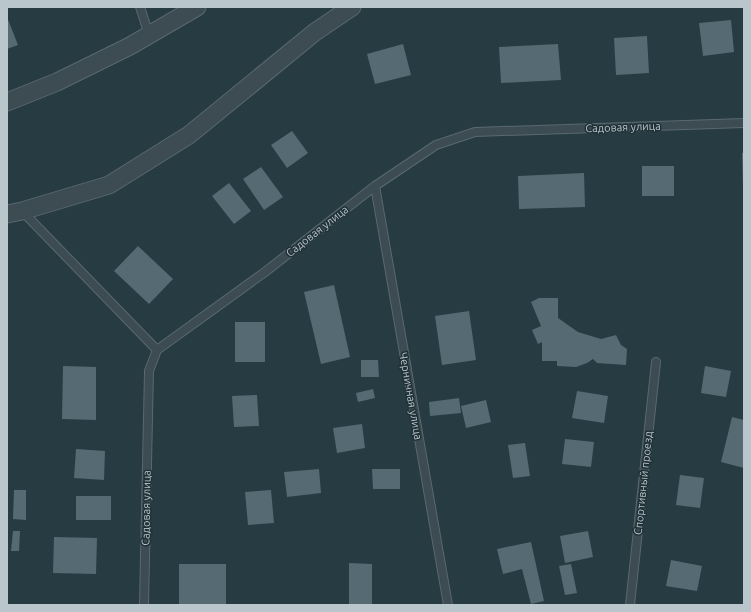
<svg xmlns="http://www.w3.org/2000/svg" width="751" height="612" viewBox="0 0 751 612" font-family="Ubuntu,sans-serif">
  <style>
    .building { fill: #556a72 }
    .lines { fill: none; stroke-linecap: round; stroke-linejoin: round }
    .service-casing { stroke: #5a696f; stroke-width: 10 }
    .minor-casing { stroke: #5a696f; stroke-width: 19 }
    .service { stroke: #3c4c52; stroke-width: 8 }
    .minor { stroke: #3c4c52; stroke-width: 17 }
    .labels { text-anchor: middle; stroke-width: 3; stroke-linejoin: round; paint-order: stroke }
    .street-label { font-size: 11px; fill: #b9c6cc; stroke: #203137 }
  </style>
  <rect width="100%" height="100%" fill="#273b42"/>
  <path class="building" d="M7,17L18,45L7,49Z
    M731,20L734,52L703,56L699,23Z
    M647,36L649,73L616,75L614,38Z
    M403,44L411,75L375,84L367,54Z
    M558,44L561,80L501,83L499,47Z
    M292,131L308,153L287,168L271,145Z
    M742,153H744V185H743Z
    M642,166H674V196H642Z
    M261,167L283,197L264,210L243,179Z
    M584,173L585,207L519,209L518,176Z
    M229,183L251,211L234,224L212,196Z
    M138,246L173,279L149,304L114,271Z
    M334,285L350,357L321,364L304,292Z
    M539,298H558V318L578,332L601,339L616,335L621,345L627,349L626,365L597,363L593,359L587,363L576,367L557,366V361H542V342L538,344L532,330L541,326L531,302Z
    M469,311L476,360L442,365L435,316Z
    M235,322H265V362H235Z
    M361,360H378L379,377H361Z
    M63,366L96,367V420L62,419Z
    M705,366L731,371L726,397L701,393Z
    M373,389L375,398L358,402L356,393Z
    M577,391L608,396L604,423L572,418Z
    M257,395L259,426L234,427L232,396Z
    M459,398L461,413L430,416L429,402Z
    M486,400L491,422L466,428L461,406Z
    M732,417L744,420V468L721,462Z
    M362,424L365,448L337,453L333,428Z
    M565,439L594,442L591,467L562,464Z
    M525,443L530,476L513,478L508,445Z
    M76,449L105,451L104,480L74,478Z
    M319,469L321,493L287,497L284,472Z
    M372,469H400V489H373Z
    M680,475L704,478L700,508L676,505Z
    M14,490H26V520L13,519Z
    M271,490L274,523L248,525L245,492Z
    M76,496H111V520H76Z
    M13,531H20L19,551H11Z
    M588,531L593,557L565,563L560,536Z
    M54,537L97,538L96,574L53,573Z
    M531,542L544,601L531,604L522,569L503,574L497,549Z
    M671,560L702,566L697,591L666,586Z
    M349,563L372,564V605H349Z
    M179,564H226V605H179Z
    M571,564L577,593L565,595L559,566Z"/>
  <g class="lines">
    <defs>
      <path id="service" d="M140,7L149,35
        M375,186L448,605
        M22,211L157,350
        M144,605L149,371L157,350L265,272L375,186L436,145L475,132L744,123
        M630,605L656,362"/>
      <path id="minor" d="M7,102L57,82L130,46L197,7
        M7,214L22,211L109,185L189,135L315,32L352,7"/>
    </defs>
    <use href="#service" class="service-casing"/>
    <use href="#minor" class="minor-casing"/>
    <use href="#service" class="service"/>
    <use href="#minor" class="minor"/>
  </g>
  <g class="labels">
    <g class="street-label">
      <text transform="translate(623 127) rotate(-2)" y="4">Садовая улица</text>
      <text transform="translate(317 231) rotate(-38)" y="4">Садовая улица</text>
      <text transform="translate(411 396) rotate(80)" y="4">Черничная улица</text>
      <text transform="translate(643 483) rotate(-84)" y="4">Спортивный проезд</text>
      <text transform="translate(146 508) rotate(-89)" y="4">Садовая улица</text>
    </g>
  </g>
  <rect width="751" height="612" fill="none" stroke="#b9c6cc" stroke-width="16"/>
</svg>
